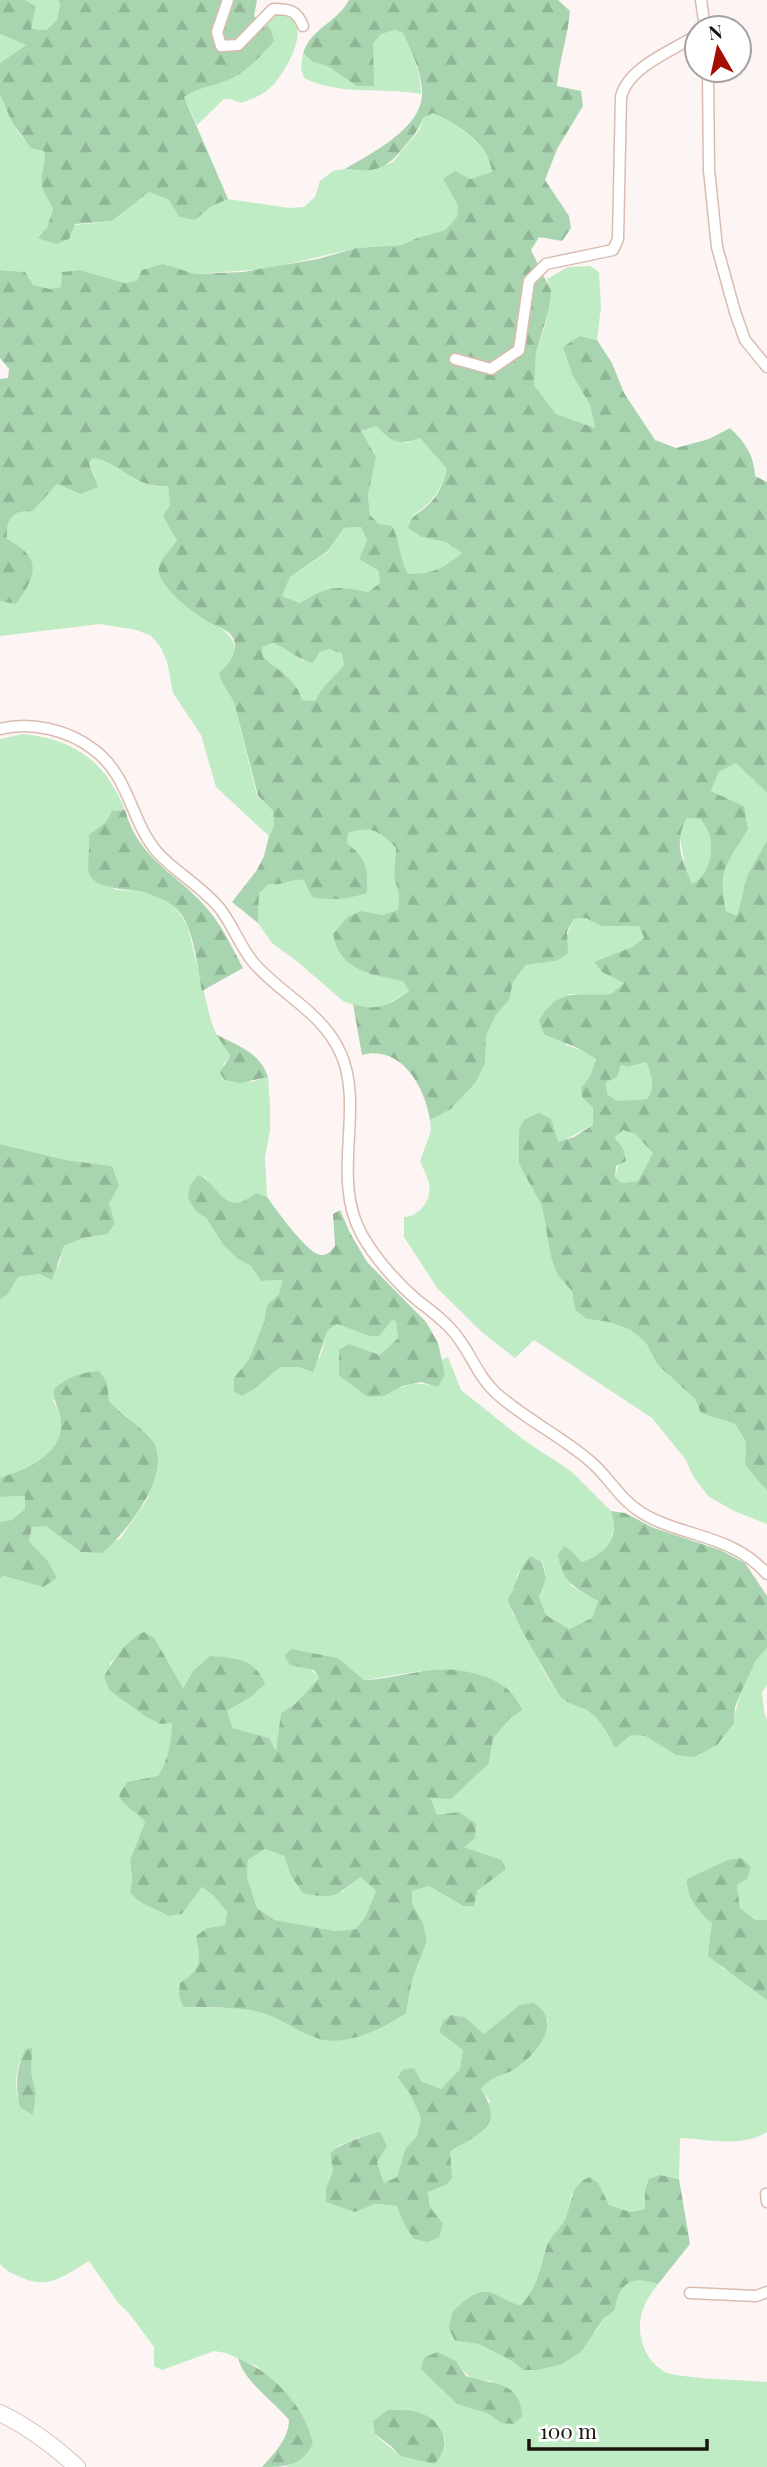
<svg xmlns="http://www.w3.org/2000/svg" width="767" height="2467" viewBox="0 0 767 2467" font-family="'Playfair Display',serif">
  <style>
    .green { fill: #bfebc5; fill-rule: evenodd }
    .forest { fill: url(#forest-firs); fill-rule: evenodd }
    .lines { fill: none; stroke-linecap: round; stroke-linejoin: round }
    .street-casing { stroke: #dabcaf; stroke-width: 13 }
    .secondary-casing { stroke: #dabcaf; stroke-width: 18 }
    .street { stroke: #fff; stroke-width: 10 }
    .secondary { stroke: #fff; stroke-width: 16 }
  </style>
  <defs>
    <pattern id="forest-firs" width="22" height="20" patternUnits="userSpaceOnUse" patternTransform="scale(1.75)"><rect width="22" height="20" fill="#a8d5af"/><path d="M5 1l3.5 6h-7zM16 11l3.5 6h-7z" fill="#90b695"/></pattern>
  </defs>
  <rect width="100%" height="100%" fill="#fcf5f3"/>
  <path class="green" d="M25,0H58L60,4L57,20L46,30L31,29L36,6Z
    M274,14C318,13 290,66 274,84C265,94 253,99 240,103L231,99H224L197,125L184,97L191,92L213,85Z
    M395,30L403,33C412,52 421,73 421,94C382,87 339,96 304,78L301,69L303,53L313,62L327,66L357,86H373L372,43L380,34Z
    M0,34L26,45L0,63Z
    M0,95C10,117 18,145 44,151C47,163 39,175 42,187C44,194 50,202 53,209L47,228L112,221L149,192L169,200L180,217L195,220L212,206L228,199L289,208L304,207L315,197L320,181L333,171L345,169L360,171L381,167L393,162L420,129L423,118L433,113C458,125 489,144 492,173L470,179H444L458,204V217L445,230L417,238L401,245L356,248L267,269L195,274L125,283L80,270L62,272L61,287L50,289L33,285L24,272L0,270Z
    M590,266L599,272L601,307L597,340L581,336L573,376L590,405L595,429L556,414L534,385C535,374 534,361 537,351C544,326 555,305 547,279L568,267Z
    M376,426L405,443L420,438L447,469C442,490 431,504 413,515L422,537L445,541L463,554C445,566 431,575 408,575C399,558 401,542 392,527L379,524L370,515L368,495L371,476L361,431Z
    M93,458C122,463 135,490 168,486L177,540L164,557C172,573 178,594 190,607C205,624 241,629 234,657C232,665 225,674 222,682L234,702L257,796L273,811L274,826L269,836L216,787L201,735L173,693L167,661L160,646L151,636L137,630L100,624L0,636V601L16,604C36,576 43,558 7,539C6,521 11,509 32,512L57,484L79,494L95,476L89,463Z
    M361,527L378,570L380,583L368,592C336,585 327,586 300,603L282,596L290,577L328,552L344,528Z
    M273,643L287,648L303,661L329,649L342,654L345,665C334,678 322,685 315,701L302,700C297,680 278,670 263,657L262,647Z
    M23,734C75,740 105,761 125,810L112,811L106,822L90,835L88,867C96,874 109,889 119,890C124,891 130,890 136,891C159,894 179,906 188,928L211,1021L216,1034L230,1056L223,1065L251,1082L268,1077L270,1106V1131L265,1157L267,1197L257,1193C251,1195 247,1200 242,1202C226,1207 212,1186 204,1176L196,1211L206,1218L224,1246L238,1259L251,1266L261,1281L284,1280L279,1294L267,1305L264,1322L249,1359L234,1378L242,1396L256,1388L280,1367H299L320,1357L328,1330L337,1324L369,1336L391,1320H396L398,1338L380,1355L349,1344L340,1348L339,1376L357,1389L384,1396C405,1385 414,1380 437,1387L445,1374L442,1360L448,1357L461,1390L525,1441L571,1471L611,1511L615,1522L610,1544L597,1557L582,1562L571,1550V1586L598,1601L592,1618L569,1629L546,1615L539,1597L546,1578L543,1562L530,1557L517,1575L512,1613C531,1639 540,1673 562,1697C569,1705 576,1706 585,1710C599,1716 609,1735 615,1748L631,1734L645,1736L676,1755L734,1723C736,1702 750,1659 767,1648V1685L762,1692L764,1712L767,1720V1920H755L740,1908L737,1885L688,1879C687,1897 697,1912 712,1923L711,1941L722,1968L733,1973L767,2000V2132C742,2148 708,2139 680,2138L679,2179L660,2175L645,2191V2209L630,2212L609,2205L597,2183L571,2195C569,2206 568,2218 561,2227C557,2233 550,2238 547,2244C538,2270 541,2281 521,2305L507,2302L493,2293L455,2341L479,2344L512,2361L523,2370L596,2332L604,2318L615,2310C619,2283 631,2275 658,2284C645,2301 637,2315 641,2338C644,2352 652,2365 665,2372C680,2379 747,2380 767,2382V2467H285L295,2463L313,2444L258,2367L226,2353L214,2351L162,2370L154,2366V2347L129,2313L119,2304L89,2261C64,2276 48,2291 18,2276C11,2273 5,2270 0,2264V1578L4,1576L43,1587L47,1560L29,1541L32,1527L46,1525L81,1552L120,1539L148,1498L153,1440L109,1401L107,1382L53,1400C58,1410 63,1421 62,1433C60,1454 18,1472 0,1478V1300L8,1294L18,1277L40,1274L58,1267L64,1246L84,1238L108,1234L115,1223L109,1203L112,1166L66,1160L0,1144V739ZM155,1639L183,1688L193,1671L249,1698L227,1711L233,1728L269,1738L276,1752L281,1713L295,1704L319,1678L292,1649L338,1658L364,1680L421,1671L509,1719L493,1739L489,1763L431,1797L437,1815L464,1847L502,1860L506,1869L490,1879L463,1906L429,1886L412,1891V1903L423,1923L427,1941L412,1980L406,2013L287,2022L261,2012L235,2008L183,2007L200,1963L196,1936L207,1928L225,1925L227,1912L214,1896L202,1887L182,1914L168,1916C155,1908 140,1905 130,1893L132,1879L130,1860L145,1822L139,1814L166,1764L171,1746L172,1722L160,1724L146,1717L110,1691V1663L123,1651ZM452,2015L465,2017L484,2034L502,2021L548,2019C545,2042 526,2065 504,2074C493,2079 489,2079 481,2089L490,2101L463,2144L450,2152L446,2185L428,2192L430,2207L443,2224H404L398,2206L375,2204L355,2212L326,2188L333,2171L330,2153L340,2145L360,2137L377,2162L384,2183L397,2177L405,2149L417,2136L421,2118L410,2094L398,2078L421,2081L441,2089L460,2069L463,2050L439,2032L443,2021ZM31,2049V2071L36,2094L33,2114L17,2096L16,2079L19,2063ZM456,2361C468,2378 471,2380 492,2381L501,2423L487,2413L446,2393L421,2369ZM422,2413L439,2425L445,2441L434,2464L400,2456L375,2435Z
    M736,763L767,793V840L747,876L737,916L726,911L721,885L726,863L738,847L744,806L711,791L719,772Z
    M687,818L701,819C703,824 708,829 709,834C715,851 708,877 692,885L685,867L679,832Z
    M363,828L383,834L396,848L394,875L399,895L398,910L382,915L361,912L333,934C339,971 372,975 404,981L409,991L382,1007H360L343,1001L299,963L272,943L258,923L259,893L269,884C285,886 292,878 304,880L346,844L348,833Z
    M586,918L601,926L639,925L644,938L632,947L595,962L602,972L625,982L611,994H569L566,1045L589,1053L596,1061L590,1076L581,1088L582,1097L593,1108V1125L519,1164L542,1206L551,1257L557,1274L572,1291L575,1310L588,1319L609,1322L631,1330L646,1343L657,1364L695,1399L701,1413L735,1424L746,1442L745,1464L758,1481L767,1490V1524L734,1511L708,1496L693,1476L686,1460L652,1418L534,1340L515,1358L484,1334L438,1289L404,1237V1217C419,1217 433,1199 429,1183C427,1176 423,1168 420,1161L431,1131L430,1120L451,1109L476,1082L485,1064L486,1036L496,1015L509,1000L513,982L526,965L556,961L574,919Z
    M646,1062C651,1074 656,1088 647,1099L617,1102L606,1094V1082L621,1065L628,1067Z
    M623,1130L635,1134L653,1153L638,1181L622,1183L615,1177L623,1148L615,1136Z
    M25,1496V1509L11,1520L0,1522V1497Z
    M265,1849L284,1856L291,1876L342,1892L361,1877L376,1891L366,1915L356,1929L335,1931L275,1920L257,1908L247,1877L248,1860Z"/>
  <path class="forest" d="M0,0H25L36,6L31,29L46,30L57,20L60,4L58,0H257L254,16L270,28L274,41C261,55 249,70 232,78C216,86 198,87 184,97L228,199L212,206L195,220L179,217L169,200L149,192L112,221L75,224L69,239L56,244L38,238L47,228L53,209C50,202 44,194 42,187C39,175 47,163 44,151L31,148L13,124L0,95V63L26,45L0,34Z
    M349,0H558L570,11C568,37 559,60 557,86L581,91L583,106L557,149L545,180L569,216L571,228L562,241L539,237L531,250L551,291L549,309L536,353L534,385L556,414L595,428L590,405L573,376L563,347L580,336L597,340L612,363L624,393L655,440L676,448L709,439L730,428C745,442 754,455 755,476L767,482V793L736,763L719,772L711,791L744,806L748,829C727,866 717,867 726,911L737,916L747,876L767,840V1490L758,1481L745,1464L746,1442L735,1424L701,1413L695,1399L657,1364L646,1343L631,1330L609,1322L587,1319L575,1310L572,1291L557,1274L551,1257L542,1206L519,1164V1130L524,1120L539,1113L551,1119L558,1142L574,1137L593,1125V1108L582,1097L581,1088L590,1076L596,1060C584,1048 560,1042 544,1034L539,1021C557,987 579,996 611,994L624,983L602,972L594,962L632,947L644,938L639,926H601L586,918L574,919L567,932L568,953L556,961L526,965L513,982L509,1000L496,1015L486,1036L485,1064L476,1082L451,1109L430,1120C425,1087 401,1044 362,1055L353,1004C378,1012 389,1005 409,991L403,981C372,975 339,971 333,934L348,917L361,911L382,915L398,910L399,895L394,875L396,848C380,831 371,825 348,833L347,844C367,857 368,870 367,893C348,899 332,901 312,897L304,880C291,878 285,886 269,884L259,893L258,923L232,902L257,870L264,856L269,836L274,826L273,811L258,796L234,702L222,682L219,673C231,664 243,644 228,632C221,627 211,624 204,619C190,610 156,585 159,567C161,558 172,548 177,540L163,516L170,505L168,486C134,489 122,463 93,458L89,463L98,487L80,494L57,484L32,512C11,509 6,521 7,539C43,558 37,575 16,604L0,601V379L8,378L9,369L0,358V270L25,272L33,285L50,289L61,287L62,272L80,270L125,283L137,281L142,270L163,264L195,274L243,272L318,259L356,248L401,245L417,238L445,230L457,217L458,205L443,179L455,171L470,179L492,172C489,143 457,124 433,113L423,118C419,130 413,136 405,146C386,170 375,173 345,169C370,154 414,132 421,102C426,80 412,53 403,33L395,30L381,34L373,43L374,86H357L327,66L313,62L303,53C313,26 337,23 349,0ZM376,426C393,442 396,446 420,438L447,469C444,482 438,497 427,506C416,516 414,512 408,528L422,537L446,542L462,553C446,567 430,575 408,574C399,558 401,542 392,526L379,524L370,515L368,495L376,457L361,431ZM361,527L367,541L359,559L378,570L380,583L368,592C336,585 327,586 300,603L282,596L290,577L328,551L344,528ZM273,643C288,648 298,660 313,663L319,653L329,649L342,654L344,665C334,678 322,685 315,701L302,700C297,680 278,670 263,657L262,647ZM687,818L701,819C703,824 708,829 709,834C715,851 708,877 692,884C682,860 673,842 687,818ZM646,1062C651,1074 656,1088 647,1099L617,1101L607,1094L606,1082L617,1077L621,1065L628,1067ZM623,1130L635,1134L653,1153L638,1181L622,1183L615,1177L616,1166L626,1161L623,1148L615,1137Z
    M125,810C140,863 179,873 210,912C223,928 233,949 243,968L202,991C198,970 194,929 180,913C171,902 156,896 143,892C128,888 88,891 88,867C88,857 90,846 89,835L106,822L112,811Z
    M216,1034C237,1046 260,1052 268,1077L240,1083L225,1080L220,1073L230,1056Z
    M0,1144L66,1160L112,1166L119,1186L109,1203L115,1223L108,1234L84,1238L64,1246L52,1280L40,1274L18,1277L8,1294L0,1300Z
    M198,1175C213,1179 222,1208 242,1202C247,1200 251,1195 257,1193L267,1197C276,1209 307,1254 321,1255C327,1256 332,1250 335,1246L333,1214L340,1210L350,1233L367,1262L426,1322L438,1343L445,1374L438,1387L421,1382L403,1386L384,1396L368,1397L339,1376V1349L349,1344L380,1355L398,1338L396,1321L392,1320L379,1336H369L337,1324L328,1330L313,1372L299,1367H280L256,1388L242,1396L234,1392V1378L249,1359L264,1322L267,1305L279,1294L283,1280L261,1281L251,1266L238,1259L224,1246L206,1218L196,1211L188,1199L190,1185Z
    M99,1371L107,1382L109,1401C119,1412 148,1433 153,1441C173,1475 126,1533 102,1553L81,1552L46,1526L32,1527L29,1541L47,1560L57,1578L43,1587L4,1576L0,1578V1522L11,1520L25,1509V1496L0,1497V1478C28,1469 69,1451 60,1416C57,1405 53,1400 54,1389C70,1376 80,1373 99,1371Z
    M611,1511L625,1513L654,1528L720,1550L745,1563L767,1596V1648L756,1660L741,1692L735,1707L734,1723L717,1745L694,1757L676,1755L645,1736L631,1735L615,1748C609,1735 599,1717 586,1710C577,1706 570,1705 562,1698C554,1689 507,1606 508,1599C509,1596 512,1593 513,1590C519,1573 519,1571 530,1556L542,1562L546,1578L539,1597L546,1615L569,1629L592,1618L598,1601C575,1588 563,1583 558,1555L564,1546L571,1550L582,1562C607,1554 620,1537 611,1511Z
    M144,1632L155,1639L183,1688L193,1671L210,1656C236,1658 254,1658 265,1684L249,1698L227,1711L233,1728L269,1738L276,1751L281,1713L295,1704L319,1678L314,1670L290,1665L284,1655L292,1649L338,1658L364,1680C409,1678 434,1660 483,1676C503,1683 513,1691 522,1710L509,1719L493,1739L489,1763L451,1799L431,1798L437,1815L459,1812L476,1824L475,1838L464,1847L502,1860L506,1869L477,1891L474,1906H463L429,1886L412,1891V1903L423,1923L427,1941L412,1980L406,2013C382,2029 343,2049 314,2037C295,2030 279,2017 259,2012C234,2006 208,2008 183,2007L179,1995L180,1983C204,1967 200,1962 196,1936L207,1928L225,1925L227,1912L214,1896L202,1887L182,1914L168,1916C155,1908 140,1905 130,1893L132,1879L130,1860L145,1822C138,1812 123,1807 119,1795L127,1782L158,1776C169,1759 171,1742 172,1723L160,1724L146,1717L110,1691L104,1677C111,1663 129,1637 144,1632ZM265,1849L284,1856L291,1876L303,1893C337,1900 334,1896 361,1877L376,1891L366,1915L356,1929L335,1931L275,1920L257,1908L247,1877L248,1860Z
    M741,1858L751,1867L747,1879L737,1885L740,1908L755,1920H767V2000L708,1956L712,1923C698,1912 687,1898 687,1879L728,1860Z
    M533,2003C563,2020 539,2051 519,2066C505,2077 493,2074 481,2089C505,2126 481,2132 450,2152L452,2178L446,2185L428,2192L430,2207L443,2224L439,2237L428,2242L414,2239L404,2224L397,2206L375,2204L355,2212L326,2202V2188L333,2171L330,2153C345,2141 362,2137 380,2132L387,2146L377,2162L384,2183L397,2177L405,2149L417,2136L421,2118L410,2094L398,2078L402,2070L414,2068L421,2081L441,2089L460,2069L463,2050L439,2032L443,2021L451,2015L465,2017L484,2034L520,2005Z
    M32,2048L31,2071L36,2094L33,2115L20,2107C15,2086 16,2068 26,2049Z
    M660,2175L679,2179L690,2244L658,2284C631,2275 619,2283 615,2310L604,2318L581,2352L562,2364L538,2370H523L512,2361L479,2344L455,2341L449,2328L452,2313C462,2302 479,2286 495,2294C505,2299 510,2303 521,2305C539,2285 539,2269 547,2245C551,2235 562,2228 566,2217C572,2201 571,2184 590,2177L598,2183L609,2205L630,2212L645,2209V2191L649,2179Z
    M437,2352L456,2361L466,2376C492,2385 521,2380 522,2417L513,2424L501,2423L487,2413L457,2404L421,2369L424,2358Z
    M238,2358C274,2374 304,2405 313,2444C300,2467 286,2467 262,2467C274,2454 289,2438 289,2420C274,2401 244,2382 238,2358Z
    M388,2410C399,2410 413,2409 423,2414C446,2424 451,2447 434,2464L400,2456L392,2447L375,2434L373,2421Z"/>
  <g class="lines">
    <defs>
      <path id="street" d="M228,0L217,32L221,46L238,45L273,9C289,9 297,10 303,26
        M701,0L705,28
        M708,70L709,170L717,247L735,312L745,340L767,367
        M455,359L491,369L519,350L529,281L546,264L613,250L618,239L621,97C628,67 672,51 697,35
        M0,729C31,721 68,730 93,749C130,776 130,820 157,852C176,873 203,887 221,910C233,926 240,946 253,962C281,995 323,1012 341,1054C365,1109 330,1178 362,1235C375,1258 397,1283 417,1300C429,1309 440,1317 450,1328C469,1347 476,1375 496,1393C525,1419 561,1436 590,1461C609,1477 620,1500 642,1513C684,1538 732,1534 767,1574
        M766,2194L767,2202
        M690,2293L756,2296L767,2292"/>
      <path id="secondary" d="M0,2413C29,2427 53,2445 77,2467"/>
    </defs>
    <use href="#street" class="street-casing"/>
    <use href="#secondary" class="secondary-casing"/>
    <use href="#street" class="street"/>
    <use href="#secondary" class="secondary"/>
  </g>
  <g transform="translate(718 49) rotate(351)"><circle r="33" fill="#ffffff" stroke="#a5a19f" stroke-width="2"/>
  <path d="M0-5L12 26L0 18L-12 26Z" fill="#a30e00"/>
  <text y="-10" font-size="19" font-weight="bold" text-anchor="middle" fill="#1d130e">N</text>
  </g>
  <path d="M529 2439v10h178v-10" fill="none" stroke="#1d130e" stroke-width="3.5"/>
  <text x="540" y="2439" font-size="21" fill="#1d130e" stroke="#ffffff" stroke-width="5" paint-order="stroke">100 m</text>
</svg>
